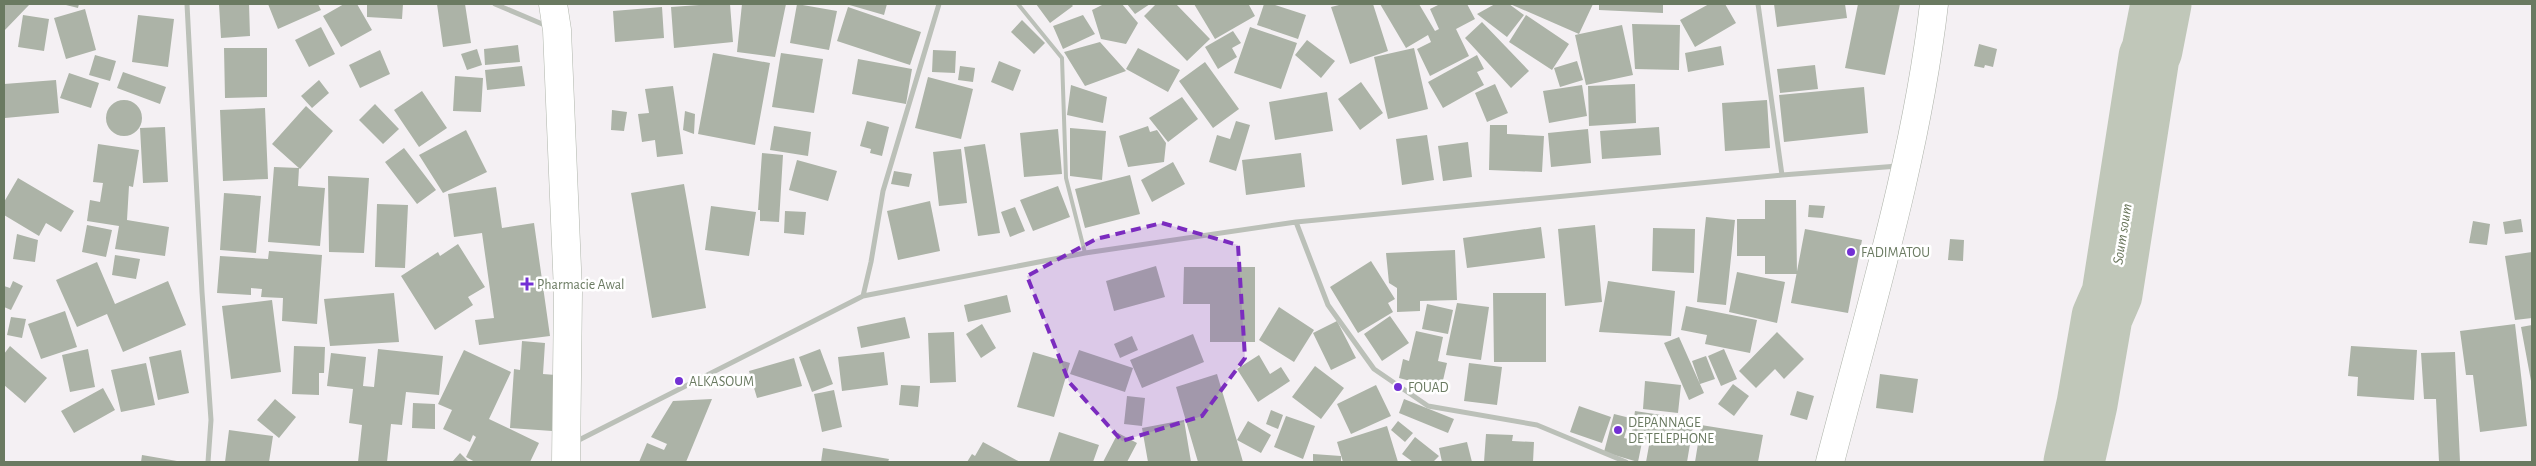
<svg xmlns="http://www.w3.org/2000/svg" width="2536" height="466" viewBox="0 0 2536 466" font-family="'Alegreya Sans',sans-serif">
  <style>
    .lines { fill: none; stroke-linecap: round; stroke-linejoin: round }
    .river { stroke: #c0c7b9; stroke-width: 61 }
    .building { fill: #acb3a7 }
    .secondary-casing { stroke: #afb5ab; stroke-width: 29 }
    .primary-casing { stroke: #aeb3aa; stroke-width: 29 }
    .service { stroke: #bbc0b8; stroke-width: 4 }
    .minor { stroke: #bbc0b8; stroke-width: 5 }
    .secondary { stroke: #fff; stroke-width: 28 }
    .primary { stroke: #fff; stroke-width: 28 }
    .marked { fill: #7b2cbf; fill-opacity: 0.2; stroke: #7b2cbf; stroke-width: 4; stroke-dasharray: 10 6; stroke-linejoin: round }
    .poi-dot { fill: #7330d4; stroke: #fff; stroke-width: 2 }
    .labels { text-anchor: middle; stroke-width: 5; stroke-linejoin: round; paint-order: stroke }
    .poi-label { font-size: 14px; fill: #6a7a61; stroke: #fff; text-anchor: start }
    .water-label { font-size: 15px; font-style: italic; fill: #6a765c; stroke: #fff }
  </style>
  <rect width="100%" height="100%" fill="#f4f0f3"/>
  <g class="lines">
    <path class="river" d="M2074,462L2087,404L2102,317L2112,294L2149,57L2152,50L2161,4"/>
  </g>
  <path class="building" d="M4,4L29,5L4,31Z
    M62,4H79L78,8Z
    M219,4H249L250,36L221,38Z
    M268,4H318L321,10L278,29Z
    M344,4H357L372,30L341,47L323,16Z
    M367,4H403L402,19L367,17Z
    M437,4H465L471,43L443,47Z
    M713,4H730L733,42L674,48L671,7Z
    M742,4H786L775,57L737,52Z
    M797,4L837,11L829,50L790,43Z
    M846,4H887L884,15Z
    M1036,4H1071L1073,6L1050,23Z
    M1104,4H1122L1138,23L1126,44L1101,39L1092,10Z
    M1127,4H1150L1135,14Z
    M1156,4H1176L1210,39L1187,61L1144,16Z
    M1194,4H1252L1249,5L1255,16L1215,39Z
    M1264,4H1272L1306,15L1298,39L1257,25Z
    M1343,4H1373L1388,51L1350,64L1331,7Z
    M1380,4H1419L1435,31L1439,29L1430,9L1440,4H1467L1475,19L1456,29L1469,56L1430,76L1417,49L1431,42L1428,35L1406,48Z
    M1495,4H1509L1524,15L1507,37L1477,14Z
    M1510,4H1593L1579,34Z
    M1599,4H1663V13L1599,10Z
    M1709,4H1725L1736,23L1695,47L1680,20Z
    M1774,4H1845L1847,18L1777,27Z
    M1858,4H1900L1885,75L1845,68Z
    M662,7L664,38L615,42L613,11Z
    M848,7L921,32L910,65L837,41Z
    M85,9L96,50L66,59L54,18Z
    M23,15L49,19L44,51L18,47Z
    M138,15L174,19L168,67L132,62Z
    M1083,15L1095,34L1063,49L1053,26Z
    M1526,15L1569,44L1552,70L1509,42Z
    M1022,20L1045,43L1034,54L1011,32Z
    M1482,22L1529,71L1511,88L1465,38Z
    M1632,24L1680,25L1679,70L1635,69Z
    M1622,25L1633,75L1586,85L1575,35Z
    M321,27L335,54L309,67L295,40Z
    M1250,27L1297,43L1281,89L1234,73Z
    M1233,31L1241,43L1232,48L1237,57L1218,69L1205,47Z
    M1307,40L1335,61L1321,78L1295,55Z
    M1100,42L1126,71L1085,86L1064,52Z
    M1979,44L1997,49L1993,67L1985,65L1984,68L1974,66Z
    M518,45L520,62L485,65L484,49Z
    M1721,46L1724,65L1688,72L1685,53Z
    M224,48H267V97L225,98Z
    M1138,48L1180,70L1168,92L1126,69Z
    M1414,48L1428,109L1388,119L1374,57Z
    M477,49L482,65L467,70L461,54Z
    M380,50L390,74L360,88L349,65Z
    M933,50L956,51L955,73L932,72Z
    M713,53L770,63L755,145L698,134Z
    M781,53L823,59L814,113L772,107Z
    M95,55L116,61L110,81L89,75Z
    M1477,55L1484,69L1477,72L1484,85L1443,108L1428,82Z
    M858,59L912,69L906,104L852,94Z
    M999,61L1021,70L1013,91L991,82Z
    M1577,61L1583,80L1560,87L1554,68Z
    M1205,62L1239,109L1213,128L1179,81Z
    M1815,65L1818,89L1780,93L1777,69Z
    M522,66L525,86L487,90L485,70Z
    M960,66L975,68L973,82L958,80Z
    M123,72L166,87L160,104L117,88Z
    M69,73L99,83L91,108L60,98Z
    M455,76L483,78L481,112L453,111Z
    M928,77L973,89L961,139L915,128Z
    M56,80L59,113L5,118L4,84Z
    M319,80L329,93L312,108L301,96Z
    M1361,82L1383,113L1360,130L1338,99Z
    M1495,84L1508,113L1487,122L1475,93Z
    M1635,84L1636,123L1589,126L1588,86Z
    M1071,85L1107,97L1103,123L1067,115Z
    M1582,85L1587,116L1549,123L1543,91Z
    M673,86L683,154L657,157L655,140L642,142L638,114L649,113L645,89Z
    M1864,87L1868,133L1784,142L1779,95Z
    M422,91L447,128L419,147L394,110Z
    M1327,92L1333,131L1275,140L1269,102Z
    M1182,97L1198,119L1168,142L1149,118Z
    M1767,100L1770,148L1725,151L1722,103Z
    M106 118a18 18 0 1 1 36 0a18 18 0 1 1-36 0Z
    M375,104L399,129L383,144L359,120Z
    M306,106L333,131L300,169L272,144Z
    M265,108L268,179L223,181L220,110Z
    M612,110L627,112L624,131L611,130Z
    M685,111L695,114L694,134L683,130Z
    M867,121L889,127L882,156L870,153L871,149L860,146Z
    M1236,121L1250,125L1236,171L1209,162L1217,135L1230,139Z
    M1490,125H1507V134L1544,136L1542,172L1489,170Z
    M774,126L811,132L808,156L770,150Z
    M1148,126L1150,132L1157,130L1166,143L1164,162L1128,167L1119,136Z
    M165,127L168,182L143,183L140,128Z
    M1659,127L1661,155L1602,159L1600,131Z
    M1070,128L1106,131L1102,180L1070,176Z
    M1058,129L1062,174L1024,177L1020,133Z
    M1588,129L1591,163L1551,167L1548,133Z
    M466,130L487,172L443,193L419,155Z
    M1427,135L1434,180L1402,185L1396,139Z
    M1468,142L1472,177L1443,181L1438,146Z
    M98,144L139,150L133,187L129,186L127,220L169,227L165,256L115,249L119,226L87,221L90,200L100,202L103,183L93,182Z
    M985,144L1000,233L978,236L964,147Z
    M404,148L436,190L417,204L385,162Z
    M961,149L967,203L939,206L933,152Z
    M762,153L783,155L779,222L760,221V210H758Z
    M1301,153L1305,187L1246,195L1242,160Z
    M797,160L837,171L828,201L789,190Z
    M1173,162L1185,184L1152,202L1141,180Z
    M274,167L299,168L298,186L325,188L320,246L268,242Z
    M894,171L912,174L909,187L891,184Z
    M1130,175L1140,214L1085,228L1075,189Z
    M328,176L369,178L364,253L329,252Z
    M18,178L74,211L61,232L46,223L39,236L4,215V202Z
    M684,184L706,308L652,318L631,193Z
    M1058,186L1070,217L1033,231L1020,200Z
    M496,187L502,228L534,223L550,336L479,345L475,320L494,318L482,233L454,237L448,194Z
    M224,193L261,196L256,253L220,250Z
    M1765,200H1796L1797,274H1765V256H1737V219H1765Z
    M930,201L940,251L898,260L887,211Z
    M377,204L408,205L405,268L375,267Z
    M1809,205L1825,206L1823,218L1808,217Z
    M711,206L756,212L749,256L705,250Z
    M1015,207L1025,231L1010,237L1001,212Z
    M785,211L806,212L804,235L784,233Z
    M1706,217L1735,220L1726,305L1697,302Z
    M2521,219L2523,232L2505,234L2503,222Z
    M2473,221L2490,224L2487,245L2469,243Z
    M87,225L112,230L106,257L82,252Z
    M1595,225L1602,302L1565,306L1558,229Z
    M1541,227L1545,258L1467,268L1463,238Z
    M1653,228L1695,229L1694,273L1652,271Z
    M1805,229L1862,240L1848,313L1791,303Z
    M17,234L38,240L35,262L13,259Z
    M1950,239L1964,240L1963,261L1948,260Z
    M458,244L485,287L468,297L473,305L435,330L401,276L438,252L440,256Z
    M1455,250L1457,300L1420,301V311L1397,312V288L1389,283L1386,253Z
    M269,251L322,255L317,324L282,321L283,298L261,297L262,289L251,288V295L217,293L220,256L268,259Z
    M2532,252V318L2515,320L2505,256Z
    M115,255L140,259L136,279L112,275Z
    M1371,261L1395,299L1388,303L1393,312L1358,333L1330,287Z
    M97,262L115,304L168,281L186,325L123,352L107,314L77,327L56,280Z
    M1156,266L1165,297L1114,311L1106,281Z
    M1184,267H1255V342H1210V304H1183Z
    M1737,272L1785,282L1777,323L1729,312Z
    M13,281L23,286L11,310L4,307V286L10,288Z
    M1608,281L1675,291L1671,336L1599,332Z
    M394,293L399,342L330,346L324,299Z
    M1493,293H1546V362H1494Z
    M1007,295L1011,312L968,322L964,305Z
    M272,300L281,372L231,379L222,306Z
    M1457,303L1489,307L1481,360L1446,355Z
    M1427,304L1453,310L1448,334L1422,329Z
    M1686,306L1757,320L1750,353L1705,344L1707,335L1681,330Z
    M1279,307L1314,330L1294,362L1259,340Z
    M65,311L77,347L41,359L28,324Z
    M1390,316L1409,343L1382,361L1364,334Z
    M11,317L26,319L22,338L7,335Z
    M905,317L910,338L861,348L857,327Z
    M1337,321L1356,358L1331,370L1313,333Z
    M982,324L996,348L981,358L966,334Z
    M2515,324L2527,426L2480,432L2473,375H2466L2460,331Z
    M2532,325V381H2531L2521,327Z
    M1416,331L1443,337L1438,361L1447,363L1441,389L1399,378L1403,359L1409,361Z
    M954,332L956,382L930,383L928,333Z
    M1777,332L1804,359L1784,379L1775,369L1756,388L1739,371Z
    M1193,334L1204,362L1142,388L1130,360Z
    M1132,336L1138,350L1120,358L1114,344Z
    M1679,337L1704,393L1689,400L1664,343Z
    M522,341L545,343L543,374L556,375L552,431L510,428L514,369L520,370Z
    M10,346L47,378L25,403L4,385V354Z
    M294,346L325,347L324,373H319V395L292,394Z
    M2351,346L2417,350L2414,400L2357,396L2358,377L2348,376Z
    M88,349L95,387L70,392L62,355Z
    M378,349L443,356L439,395L406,392L402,425L391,424L387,462H358L362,425L349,423L353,389L327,386L331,353L366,357L363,386L374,387Z
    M820,349L833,384L812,392L799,357Z
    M1724,349L1737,379L1721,386L1708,356Z
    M181,350L189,393L158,400L149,357Z
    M464,350L511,372L489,419L539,443L530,462H475L466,457L476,437L473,435L470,442L443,429L452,410L438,404Z
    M1079,350L1133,368L1125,392L1070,374Z
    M884,352L888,385L842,391L838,357Z
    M1033,352L1070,363L1054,417L1017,407Z
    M2455,352L2460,462H2439L2436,399H2424L2421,353Z
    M1259,355L1270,374L1281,367L1290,381L1258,402L1237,369Z
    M1706,356L1715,379L1700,384L1692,361Z
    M794,358L802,386L757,398L749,371Z
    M146,363L155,405L121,412L111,370Z
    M1469,363L1502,367L1497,405L1464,401Z
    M1315,366L1344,388L1321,419L1292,397Z
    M1217,374L1237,441L1243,462H1198L1176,387Z
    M1880,374L1918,379L1913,413L1876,408Z
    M1645,381L1681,385L1678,413L1643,409Z
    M1733,384L1749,396L1734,416L1718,404Z
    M901,385L920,386L918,407L899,405Z
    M1376,385L1391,416L1351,434L1337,404Z
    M103,388L115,410L74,433L61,411Z
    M834,390L842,427L822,432L814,394Z
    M1797,391L1814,396L1807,420L1790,415Z
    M1127,396L1145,398L1142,426L1124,424Z
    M275,399L296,417L279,438L257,420Z
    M712,399L686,462H639L647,443L664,450L667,444L651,437L673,401Z
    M1404,399L1454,419L1448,433L1399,413Z
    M413,403L435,404V429L412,428Z
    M1579,406L1611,417L1602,443L1570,432Z
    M1271,410L1283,415L1278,429L1266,424Z
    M1635,411L1694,420L1687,462H1646L1650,440L1631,437Z
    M1614,414L1630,418L1624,438L1642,442L1638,462L1604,452Z
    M1286,416L1315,426L1303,459L1274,447Z
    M1184,420L1191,462H1148L1142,428Z
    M1248,421L1271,435L1261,453L1237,440Z
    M1398,421L1413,433L1405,442L1391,430Z
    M1701,425L1763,435L1758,462H1695Z
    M1387,426L1398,462H1343L1337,442Z
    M229,430L273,436L269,462H225Z
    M1059,432L1099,445L1093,462H1049Z
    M1118,433L1137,443L1127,462H1103Z
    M1486,434L1513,435L1512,441L1534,442L1533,462H1484Z
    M1415,437L1439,456L1433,462H1413L1402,454Z
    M983,442L1020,462H967L972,454L975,456Z
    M1467,442L1472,462H1442L1439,448Z
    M823,448L889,459L888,462H821Z
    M460,453L469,462H452Z
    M1313,454L1341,456V462H1313Z
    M142,455L177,461V462H141Z"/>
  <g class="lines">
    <defs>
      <path id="secondary" d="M553,4L557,30L568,292L566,462"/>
      <path id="primary" d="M1830,462C1869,311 1916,159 1934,4"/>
    </defs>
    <use href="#secondary" class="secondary-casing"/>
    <use href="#primary" class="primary-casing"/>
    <path class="service" d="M1018,4L1062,58L1066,178L1085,253"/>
    <path class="minor" d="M187,4L202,292L211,420L208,462
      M495,4L547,26
      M1758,4L1782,175
      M1296,222L1328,305L1374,369L1428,406L1537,425L1626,462
      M863,296L871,262L883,191L939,4
      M575,442L863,296L1085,253L1296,222L1782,175L1898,166"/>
    <use href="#secondary" class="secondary"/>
    <use href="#primary" class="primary"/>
  </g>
  <path class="marked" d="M1162,223L1238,245L1245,358L1202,416L1122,441L1069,382L1027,276L1096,239Z"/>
  <g class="poi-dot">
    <circle cx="1851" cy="252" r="5"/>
    <path d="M524.5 276.5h5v5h5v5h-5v5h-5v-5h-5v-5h5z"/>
    <circle cx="679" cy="381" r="5"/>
    <circle cx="1398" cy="387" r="5"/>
    <circle cx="1618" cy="430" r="5"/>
  </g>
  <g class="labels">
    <g class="poi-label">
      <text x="1861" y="257">FADIMATOU</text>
      <text x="537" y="289">Pharmacie Awal</text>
      <text x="689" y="386">ALKASOUM</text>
      <text x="1408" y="392">FOUAD</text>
      <text x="1628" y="427">DEPANNAGE<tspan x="1628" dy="16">DE TELEPHONE</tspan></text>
    </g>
    <g class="water-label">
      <text transform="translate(2122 234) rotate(-81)" y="5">Soum soum</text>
    </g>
  </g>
  <rect width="2536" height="466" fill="none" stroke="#6a7a61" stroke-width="10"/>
</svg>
